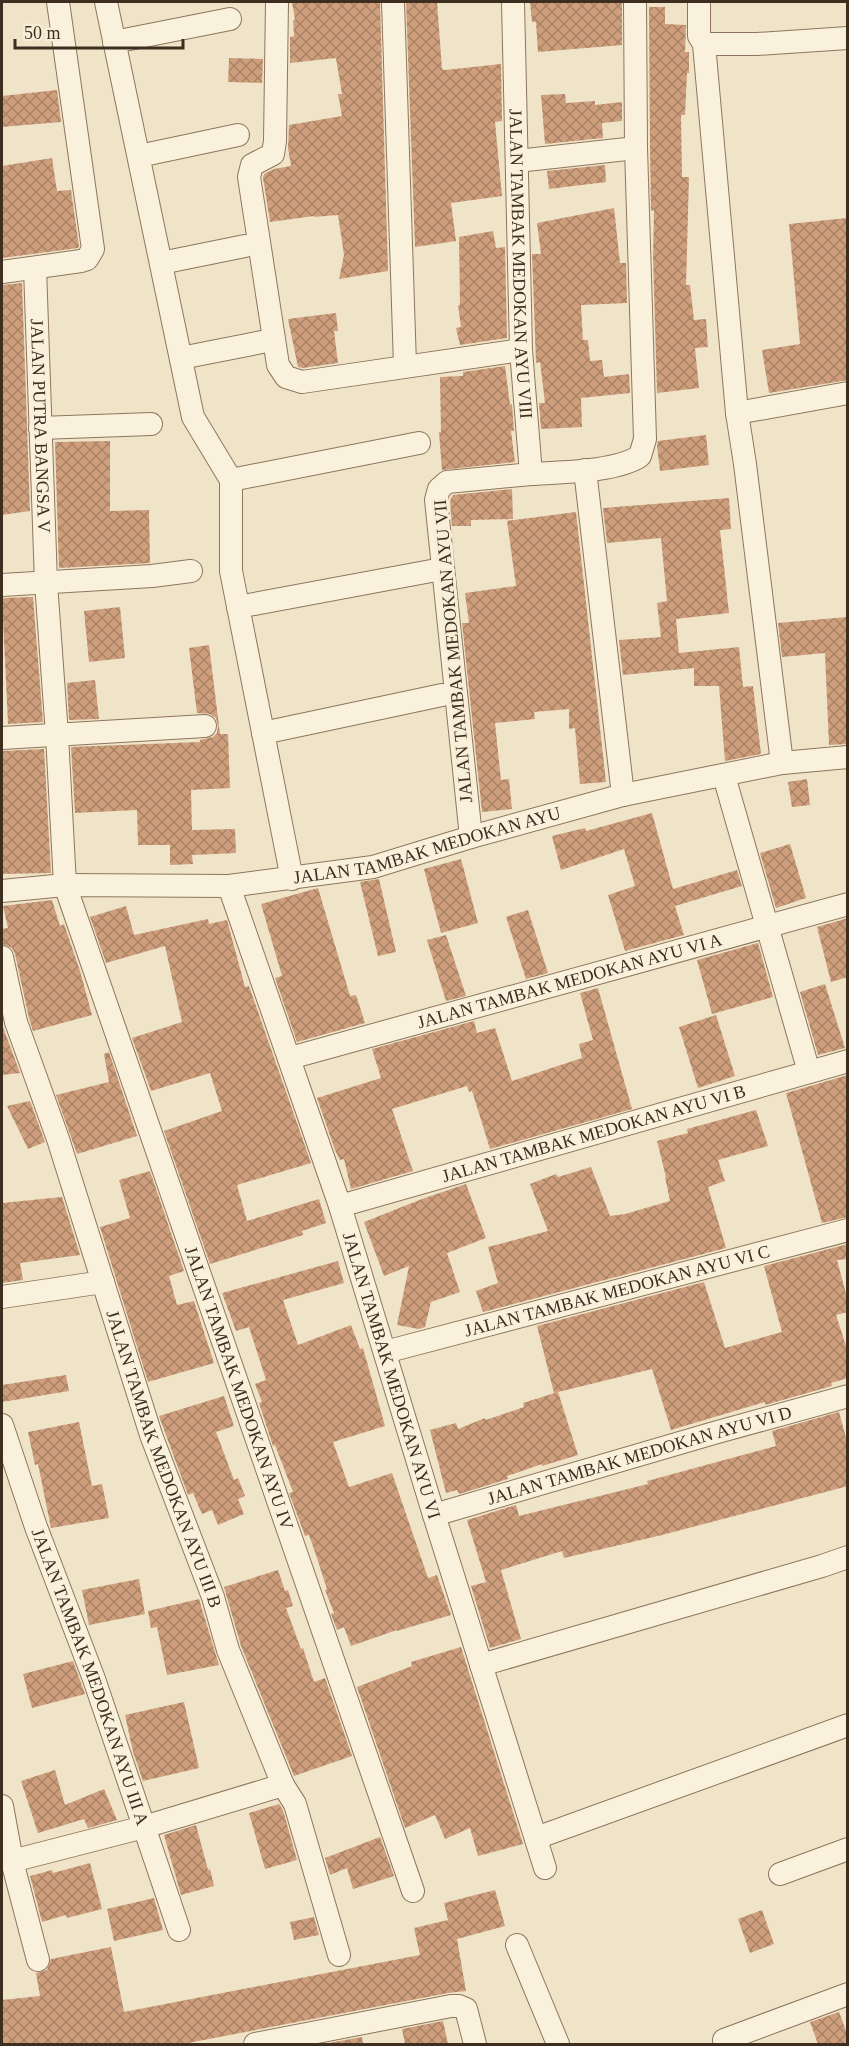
<svg xmlns="http://www.w3.org/2000/svg" width="849" height="2046" viewBox="0 0 849 2046" font-family="Georgia,serif">
  <style>
    .building { fill: url(#building-cross-hatch) }
    .lines { fill: none; stroke-linecap: round; stroke-linejoin: round }
    .minor-casing { stroke: #8d765c; stroke-width: 24 }
    .minor { stroke: #faf1dc; stroke-width: 22 }
    .labels { text-anchor: middle; stroke-width: 6; stroke-linejoin: round; paint-order: stroke }
    .street-label { font-size: 18px; fill: #3d2e20; stroke: #f7eed8 }
  </style>
  <defs>
    <pattern id="building-cross-hatch" width="8" height="8" patternUnits="userSpaceOnUse" patternTransform="scale(1.5)"><rect width="8" height="8" fill="#cf9f7d"/><path d="M0 0l8 8M0 8l8-8" fill="none" stroke="#a98266"/></pattern>
  </defs>
  <rect width="100%" height="100%" fill="#f0e4c8"/>
  <path class="building" d="M292,2H380L388,271L339,279L344,255L338,215L314,217V216L270,222L263,178L264,174L274,169L291,166L288,148L289,125L342,116L338,94H342L336,58L290,63V37L294,36L293,20H295Z
    M406,2H437L442,69L445,70L501,64L502,121L495,122L502,196L451,203L456,241L415,247Z
    M530,2H622V45L538,52L536,22H532Z
    M649,7H665V24L686,25L685,52H689V73H687L685,115H681L682,177H689L686,285H690L694,320L706,319L708,347L695,348L699,388L657,393L653,256L654,210L651,211L650,148Z
    M229,58L263,59L262,83L228,82Z
    M57,90L61,122L2,127V96Z
    M565,94L566,103L595,101V105L622,102V121L602,123L603,138L545,144L541,95Z
    M52,158L57,191L71,190L79,246L78,248L2,258V166Z
    M605,165L606,182L549,189L547,171Z
    M614,208L620,263H626L627,303L581,305L583,340H588L590,361L602,360L604,377L629,374L630,393L581,398L582,427L541,429L539,403H545L540,362L536,363L532,254H541L537,223Z
    M847,218L848,380L769,393L762,350L800,344L789,224Z
    M493,231L496,248L505,247L507,338L460,345L456,328L461,327L458,305H460L459,237Z
    M22,283L30,511L2,515V285Z
    M336,313L338,331H334L338,363L303,368L298,367L288,319Z
    M505,366L510,405L512,404L514,431H511L515,462L442,470L439,432H441L440,377L463,376V372Z
    M706,435L709,465L660,471L657,446L658,441Z
    M110,441V511L149,510L150,563L59,568L55,442Z
    M512,489L513,519L471,520V526H452L450,501L453,495Z
    M729,498L731,529L720,530L729,613L676,619L679,653L739,647L743,687L753,686L761,754L725,761L719,686H694V668L623,675L619,640L661,637L657,603L667,601L661,538L607,543L603,508Z
    M576,512L606,782L580,784L575,728L569,729V709L534,712L535,719L495,723L501,780L509,779L512,809L482,812L462,623H469L465,593L516,586L507,521Z
    M33,597L43,722L8,724L2,598Z
    M120,607L125,658L89,662L84,611Z
    M847,617L848,744L829,745L825,653L782,657L778,623Z
    M209,645L220,734H228L230,788L191,790L192,830L235,829L236,853L192,855L193,864L170,865V845H138L137,810L75,813L71,747L200,742V740L213,737L217,733L218,726L216,718L210,714L197,713L189,648Z
    M95,680L99,719L69,720L67,683Z
    M44,749L51,873L2,874V751Z
    M807,779L810,805L792,807L788,782Z
    M652,813L673,889L737,870L742,886L675,906L684,935L625,951L608,895L635,886L624,849L561,870L552,836L585,828L586,831Z
    M790,844L806,898L776,908L760,853Z
    M461,859L478,923L441,933L424,869Z
    M379,879L396,952L378,956L360,882Z
    M318,888L350,996L356,995L365,1023L297,1042L275,978L282,976L261,904Z
    M52,900L60,926L64,924L80,971L92,1015L33,1031L29,1018L15,954L12,948L2,944V929L8,928L3,906Z
    M126,906L134,935L208,919L209,924L227,920L245,987L249,986L311,1163L237,1185L247,1221L319,1199L326,1223L302,1231L303,1235L210,1264L164,1131L222,1111L210,1073L151,1091L132,1038L182,1022L165,946L106,963L90,917Z
    M528,910L548,973L526,979L506,917Z
    M848,918V977L831,982L817,927Z
    M446,935L466,996L446,1001L427,940Z
    M758,943L773,997L712,1014L697,960Z
    M825,984L845,1048L818,1055L800,992Z
    M598,988L632,1109L490,1149L472,1091L469,1092L467,1086L392,1109L413,1171L351,1189L344,1159L340,1160L335,1150L317,1098L381,1078L372,1049L474,1021L477,1033L495,1028L512,1081L582,1058L579,1044L593,1040L580,993Z
    M716,1015L735,1076L698,1088L679,1027Z
    M2,1019L3,1027L20,1073L2,1075Z
    M109,1052L137,1136L77,1154L56,1095L109,1082L104,1054Z
    M848,1075V1217L822,1223L786,1093Z
    M30,1101L45,1142L28,1149L7,1106Z
    M756,1110L768,1146L718,1160L725,1181L708,1187L726,1248L483,1312L476,1291L498,1283L488,1247L548,1231L530,1184L556,1174L558,1177L591,1167L610,1216L625,1214L670,1201L665,1177H666L657,1141L688,1133L687,1129Z
    M150,1171L184,1271L169,1276L177,1305L194,1301L214,1363L148,1382L100,1227L130,1218L119,1180Z
    M466,1184L486,1238L447,1253L460,1292L431,1302L425,1327L419,1329L397,1325L409,1266L384,1276L364,1222L422,1199Z
    M62,1197L80,1255L20,1263L23,1280L2,1283V1203Z
    M848,1244V1259L837,1260L848,1301V1312L836,1315L848,1352V1378L831,1383L832,1386L765,1405V1402L671,1430L652,1369L554,1393L537,1326L704,1282L725,1348L782,1332L764,1266Z
    M338,1261L344,1283L283,1300L298,1345L351,1325L360,1349L363,1348L385,1426L333,1442L349,1487L392,1473L428,1578L437,1575L451,1615L397,1631V1630L351,1646L344,1627L337,1630L331,1614L334,1613L325,1590L327,1589L315,1552L309,1535L305,1536L289,1493L293,1492L275,1445L273,1446L259,1403L262,1402L255,1384L266,1380L249,1327L236,1331L222,1293Z
    M66,1375L69,1391L2,1402V1385Z
    M558,1392L578,1455L542,1466V1464L507,1476L508,1479L459,1494L457,1490L446,1493L430,1430L456,1423L458,1429L485,1418L486,1420L524,1407L523,1403Z
    M224,1396L234,1426L216,1432L234,1480L238,1478L245,1496L238,1499L244,1514L218,1525L212,1510L202,1514L193,1493L188,1495L159,1416Z
    M839,1412L848,1445V1486L662,1535L564,1558L562,1551L501,1570L521,1639L490,1648L471,1586L486,1582L467,1520L516,1505L519,1516L648,1484L647,1481L776,1446L772,1431Z
    M79,1422L92,1486L102,1484L109,1518L51,1528L38,1464L35,1465L28,1432Z
    M278,1570L285,1591L288,1590L293,1606L286,1608L301,1649L303,1648L314,1682L325,1678L352,1756L294,1776L241,1646L224,1587Z
    M139,1579L145,1614L89,1625L82,1590Z
    M199,1599L219,1665L167,1675L157,1627L151,1628L148,1611Z
    M461,1647L523,1844L478,1856L470,1828L445,1839L435,1815L405,1828L357,1687L412,1666L411,1662Z
    M73,1661L85,1694L32,1708L23,1674Z
    M184,1702L199,1768L143,1781L133,1752L125,1715Z
    M55,1770L65,1805L104,1789L117,1820L88,1828L84,1819L38,1833L21,1781Z
    M279,1804L283,1810L297,1860L265,1869L249,1813Z
    M196,1825L208,1870L210,1869L214,1886L181,1895L164,1835Z
    M380,1837L394,1876L353,1889L347,1868L330,1875L325,1858Z
    M90,1863L102,1909L67,1918L66,1915L42,1922L30,1876L52,1870L53,1873Z
    M495,1890L505,1926L457,1939L466,1991L448,1993L183,2044H2V2000L40,1996L36,1973L47,1970L51,1959L111,1947L124,2012L420,1955L414,1928L448,1920L444,1903Z
    M154,1898L163,1930L114,1941L107,1909Z
    M762,1910L774,1944L750,1953L738,1919Z
    M314,1917L319,1935L294,1940L290,1922Z
    M839,2012L848,2036V2044H818L810,2022Z
    M443,2021L448,2044H405L402,2029Z
    M362,2037L363,2044H323Z"/>
  <g class="lines">
    <defs>
      <g id="minor">
        <path d="M106,2L193,417L231,480V571L292,879"/>
        <path d="M277,2L275,141L273,154L252,165L249,177L278,365L286,377L302,382L521,350"/>
        <path d="M393,2L405,365"/>
        <path id="s1" d="M513,2L521,350L531,474C561,472 616,472 640,456L645,439L636,148L635,2"/>
        <path d="M699,2V36L704,44H757L848,38"/>
        <path d="M114,42L230,19"/>
        <path d="M704,44L737,413L745,464L782,763"/>
        <path d="M139,156L238,135"/>
        <path d="M517,161L636,148"/>
        <path d="M161,263L245,246"/>
        <path id="s2" d="M35,268L46,583L57,735L65,885L413,1891"/>
        <path d="M2,272L81,261L87,259L93,249L58,2"/>
        <path d="M181,358L262,342"/>
        <path d="M737,413L848,393"/>
        <path d="M40,428L151,424"/>
        <path d="M585,470L623,795"/>
        <path d="M231,480L419,443"/>
        <path d="M2,585L152,576L191,571"/>
        <path d="M238,607L431,571"/>
        <path d="M263,733L442,695"/>
        <path d="M2,738L205,726"/>
        <path d="M724,776L809,1072"/>
        <path d="M471,837L436,500L439,489L447,482L531,474"/>
        <path id="s3" d="M229,886L340,1206L434,1515L545,1868"/>
        <path id="s4" d="M2,891L65,885L229,886L373,867L471,837L623,795L782,763L848,757"/>
        <path id="s5" d="M2,957L16,1022L58,1139L151,1435L213,1597L228,1650L283,1785L295,1804L339,1955"/>
        <path id="s6" d="M290,1058L848,904"/>
        <path id="s7" d="M340,1206L848,1061"/>
        <path d="M2,1297L103,1282"/>
        <path id="s8" d="M385,1352L848,1230"/>
        <path id="s9" d="M2,1425L36,1527L94,1679L179,1930"/>
        <path id="s10" d="M434,1515L714,1433L848,1396"/>
        <path d="M481,1665L822,1566L848,1557"/>
        <path d="M2,1806L12,1861L38,1960"/>
        <path d="M536,1838L848,1725"/>
        <path d="M12,1861L144,1827L283,1785"/>
        <path d="M780,1874L848,1849"/>
        <path d="M517,1945L558,2044"/>
        <path d="M724,2040L848,1994"/>
        <path d="M255,2044L451,2006H459L466,2009L475,2044"/>
      </g>
    </defs>
    <use href="#minor" class="minor-casing"/>
    <use href="#minor" class="minor"/>
  </g>
  <g class="labels">
    <g class="street-label">
      <text dy="6" stroke="none"><textPath href="#s1" startOffset="262">JALAN TAMBAK MEDOKAN AYU VIII</textPath></text>
      <text dy="6" stroke="none"><textPath href="#s2" startOffset="158">JALAN PUTRA BANGSA V</textPath></text>
      <text transform="translate(453 651) rotate(-95)" y="6">JALAN TAMBAK MEDOKAN AYU VII</text>
      <text dy="6" stroke="none"><textPath href="#s4" startOffset="430">JALAN TAMBAK MEDOKAN AYU</textPath></text>
      <text dy="6" stroke="none"><textPath href="#s6" startOffset="290">JALAN TAMBAK MEDOKAN AYU VI A</textPath></text>
      <text dy="6" stroke="none"><textPath href="#s7" startOffset="264">JALAN TAMBAK MEDOKAN AYU VI B</textPath></text>
      <text dy="6" stroke="none"><textPath href="#s8" startOffset="240">JALAN TAMBAK MEDOKAN AYU VI C</textPath></text>
      <text dy="6" stroke="none"><textPath href="#s3" startOffset="516">JALAN TAMBAK MEDOKAN AYU VI</textPath></text>
      <text dy="6" stroke="none"><textPath href="#s2" startOffset="1150">JALAN TAMBAK MEDOKAN AYU IV</textPath></text>
      <text dy="6" stroke="none"><textPath href="#s10" startOffset="214">JALAN TAMBAK MEDOKAN AYU VI D</textPath></text>
      <text dy="6" stroke="none"><textPath href="#s5" startOffset="528">JALAN TAMBAK MEDOKAN AYU III B</textPath></text>
      <text dy="6" stroke="none"><textPath href="#s9" startOffset="267">JALAN TAMBAK MEDOKAN AYU III A</textPath></text>
    </g>
  </g>
  <rect width="849" height="2046" fill="none" stroke="#3d2e20" stroke-width="6"/>
  <path d="M15 39v9h168v-9" fill="none" stroke="#3d2e20" stroke-width="3"/>
  <text x="24" y="39" font-size="18" fill="#3d2e20" stroke="#f7eed8" stroke-width="4.5" paint-order="stroke">50 m</text>
</svg>
